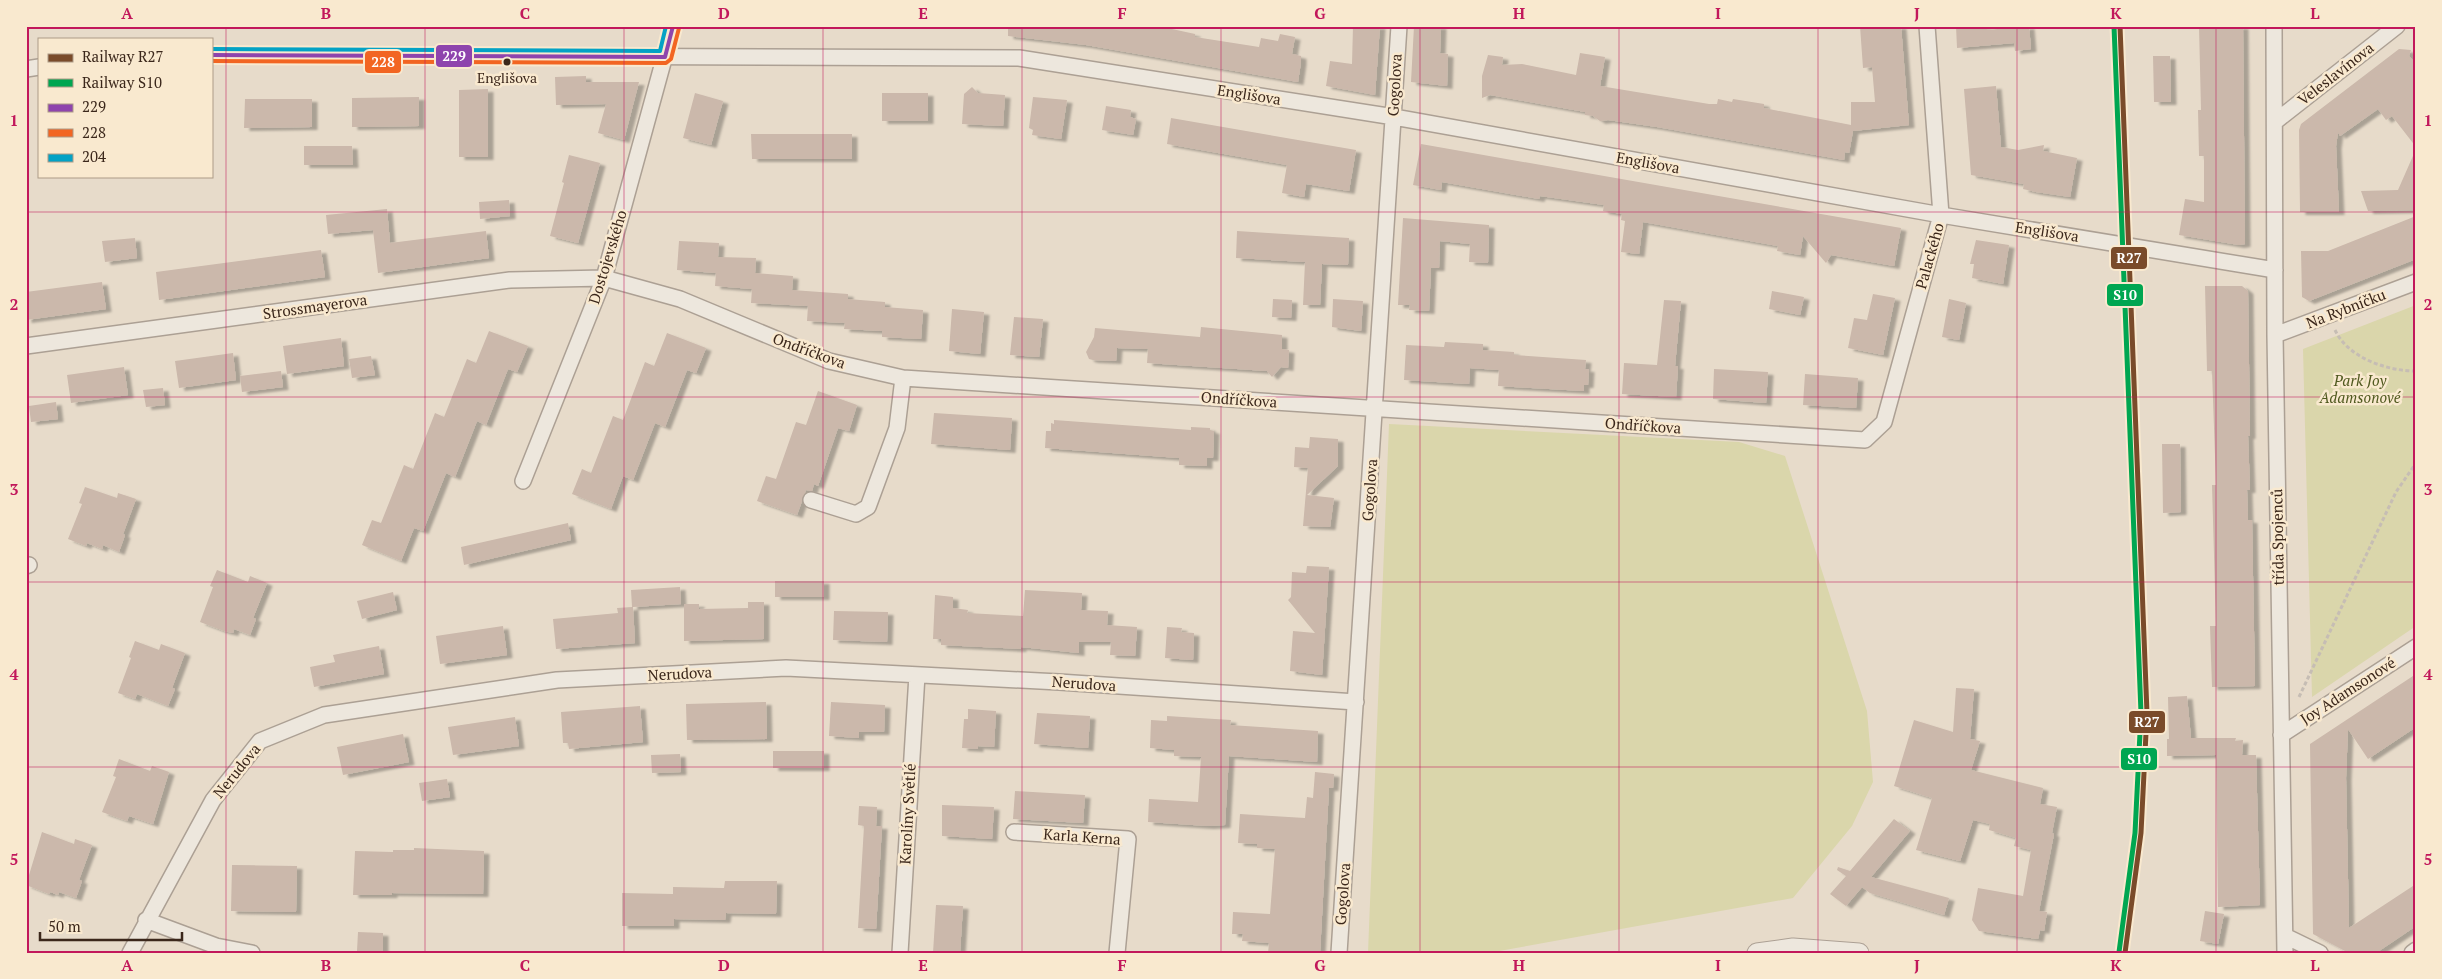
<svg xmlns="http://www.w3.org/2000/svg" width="2442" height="979" viewBox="0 0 2442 979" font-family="'PT Serif',serif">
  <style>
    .green { fill: #dad6ab }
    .building { fill: #cbb8ab; filter: url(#shadow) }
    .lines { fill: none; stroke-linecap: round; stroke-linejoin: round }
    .minor-casing { stroke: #aca094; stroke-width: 18 }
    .tertiary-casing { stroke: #aca094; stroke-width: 21 }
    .path { stroke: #c6bdb4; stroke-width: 3; stroke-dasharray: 4 2.5; stroke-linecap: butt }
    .minor { stroke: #ede7dd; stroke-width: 15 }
    .tertiary { stroke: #ede7dd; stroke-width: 19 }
    .bus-1-casing { stroke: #f9e9cf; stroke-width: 8 }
    .bus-2-casing { stroke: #f9e9cf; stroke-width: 8 }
    .bus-3-casing { stroke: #f9e9cf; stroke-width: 8 }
    .bus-1 { stroke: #8e44ad; stroke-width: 4 }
    .bus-2 { stroke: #f26522; stroke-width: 4 }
    .bus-3 { stroke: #03a2c5; stroke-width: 4 }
    .rail-1-casing { stroke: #f9e9cf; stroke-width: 9 }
    .rail-2-casing { stroke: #f9e9cf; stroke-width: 9 }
    .rail-1 { stroke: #7a4b2a; stroke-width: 5 }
    .rail-2 { stroke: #00a651; stroke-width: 5 }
    .grid { fill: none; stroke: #c2185b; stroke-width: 1; stroke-opacity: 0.55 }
    .bus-dot { fill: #3b271b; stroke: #f9e9cf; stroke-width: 2 }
    .labels { text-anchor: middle; stroke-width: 5; stroke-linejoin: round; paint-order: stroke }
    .bus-label { font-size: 14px; fill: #3b271b; stroke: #f9e9cf }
    .street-label { font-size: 15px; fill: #3b271b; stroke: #f9e9cf }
    .park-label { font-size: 15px; font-style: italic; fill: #50591f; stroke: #f9e9cf }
    .line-badge { stroke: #f9e9cf; stroke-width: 2 }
    .badge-label { font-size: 14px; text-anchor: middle; font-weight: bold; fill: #fff }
    .neatline { fill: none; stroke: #c2185b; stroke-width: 2 }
    .grid-label { font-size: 16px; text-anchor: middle; font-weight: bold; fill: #c2185b }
  </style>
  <defs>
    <filter id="shadow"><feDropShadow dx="5.5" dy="3" stdDeviation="1" flood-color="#0004"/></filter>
  </defs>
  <rect width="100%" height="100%" fill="#e7dbca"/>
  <path class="green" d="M2416,305V626L2312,697L2303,349Z
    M1389,424L1739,442L1785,456L1867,711L1873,782L1852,826L1793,898L1488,953H1368Z"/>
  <path class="building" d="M1008,26H1158L1195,34V37L1259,47L1261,38L1278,41L1280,34L1295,37L1292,54L1301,56V62L1298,82L1086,45L1008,36Z
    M1353,26H1380L1375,95L1326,86L1330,61L1352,64Z
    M1414,26H1441L1440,53L1448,54L1447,86L1411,82Z
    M1860,26H1901L1909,125L1853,131L1849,153L1845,152L1844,160L1657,127L1608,120L1600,121L1593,116L1585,115V112L1524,101L1490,95L1482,98V76L1488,55L1503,57L1502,65L1522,64L1576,75L1580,53L1605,57L1600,86L1709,104H1717L1718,99L1732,102L1733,99L1764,104V108L1851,125V102H1875L1872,67L1863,68Z
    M1956,26H1986L1987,30L2029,26L2031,49L2015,51L2014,43L1957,48Z
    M2199,26H2243L2245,244L2239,245L2179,235L2185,199L2204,202V156H2199L2198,110H2201Z
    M2399,49L2411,50L2409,56L2416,64V147L2392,116L2386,120L2378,109L2340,136L2338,132L2336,146L2339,212H2300L2299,130L2301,124Z
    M2153,56H2170L2171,102H2154Z
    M586,76V82H639L624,140L598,133L606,104L556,105L555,77Z
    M1996,86L2001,147L2018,150L2044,145L2043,151L2077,158L2070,197L2036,192L2023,189L2024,184L1971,175L1964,89Z
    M972,87L978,93L1005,95L1003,126L962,124L964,94Z
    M488,89V157H459V90Z
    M695,93L723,101L711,145L683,138Z
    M882,93H928V121H882Z
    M419,97V126L352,127V98Z
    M1033,97L1067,100L1061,139L1032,135L1033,130L1029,128Z
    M245,99H312V127L244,128Z
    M1106,106L1131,110L1130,117L1136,119L1133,135L1102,130Z
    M1171,118L1356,150L1349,191L1306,184L1304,197L1282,193L1287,165L1167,144Z
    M751,134H852V159H752Z
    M1421,144L1901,228L1894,266L1831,255L1826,263L1803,236L1800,255L1777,251L1778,246L1643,222L1639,254L1621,252L1625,221L1621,220L1622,214L1603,211L1604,205L1540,196L1539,199L1442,182L1441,190L1413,185Z
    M304,146H352L353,165H304Z
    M2416,149V210L2368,211L2361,191L2398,190Z
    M569,155L600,163L578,243L550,236L564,183L562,182Z
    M509,200L510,216L480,219L479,202Z
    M387,209L390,243L486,231L489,258L378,273L373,230L328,234L326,215Z
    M2416,216V259L2309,301L2302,297L2301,251H2328Z
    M1403,218L1489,225L1488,263L1469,262L1470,244L1440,241L1439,268H1431L1429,311L1409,310L1410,305H1398Z
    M1237,231L1349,238L1348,265L1322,264L1320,305H1303L1305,262L1236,258Z
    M135,238L137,258L105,262L102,241Z
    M1976,240L2009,245L2003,284L1972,278L1974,264H1970Z
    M679,241L719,243L718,257L756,258L755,273L793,276L792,290L848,294V299L885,302V307L923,310L921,339L882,337V331L844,329L845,323L807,321L808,306L751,303L752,289L715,286L716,273L677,270Z
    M321,250L325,277L159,300L156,272Z
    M102,282L106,309L26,320V292Z
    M2205,286H2242L2248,291L2250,436H2248L2250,490H2247L2248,520H2252L2255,686L2212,687L2210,626H2216L2212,485H2216L2212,371H2207Z
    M1772,291L1804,297L1800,315L1769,309Z
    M1873,294L1895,298L1883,355L1848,348L1854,318L1867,320Z
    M1273,299L1292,300L1291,318L1272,317Z
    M1333,299L1363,301L1361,331L1332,327Z
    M1949,299L1966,303L1959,340L1942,337Z
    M1664,300L1681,301L1675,366H1678L1676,397L1622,394L1624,363L1657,365Z
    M952,309L984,312L980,354L949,351Z
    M1014,317L1043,319L1039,357L1010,355Z
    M1201,327L1282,335V349L1289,350L1288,368L1281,367L1272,377L1267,371L1147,363L1148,349L1117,348L1116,361L1093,360L1089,359L1086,352L1094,337L1095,328L1200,337Z
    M489,331L528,346L517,372L508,369L486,425L477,421L455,477L446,473L423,531L414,528L401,561L362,545L372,520L381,523L404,465L413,469L435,413L444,417L467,359L476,363Z
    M667,333L706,348L696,373L687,370L665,427L655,423L633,480L623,476L611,509L572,494L582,469L591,473L613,416L623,420L645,362L654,366Z
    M341,338L344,366L287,374L283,346Z
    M1445,342L1483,344V350L1514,352V355L1586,360L1585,369H1589L1588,385H1584V391L1498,386L1499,370L1470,368L1469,384L1404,380L1406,345L1444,347Z
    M233,353L236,380L179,388L175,361Z
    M371,356L375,375L352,378L349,359Z
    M124,367L128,395L71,403L67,375Z
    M1714,369L1768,372L1766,403L1713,399Z
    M281,371L283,387L242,392L240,376Z
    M1805,374L1858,378L1856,408L1803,405Z
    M163,388L165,405L146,407L143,390Z
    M818,391L857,405L849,431L838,428L818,486L814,484L812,491L806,490L797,515L757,501L766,476L776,479L796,422L806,425Z
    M56,402L58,419L31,422L29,406Z
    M934,413L1012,418L1010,450L931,444Z
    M1054,420L1191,430V427L1210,428V430L1214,431L1213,458H1207V466L1179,465V458L1045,448L1046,431H1051V423L1054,424Z
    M1310,437L1338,439V466L1307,495L1334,498L1330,527L1303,526L1308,468L1294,467L1295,447L1309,448Z
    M2162,444H2180L2181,512L2163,513Z
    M85,487L117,498L118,493L136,499L123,534L125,535L119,552L103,545L102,549L87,543L86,546L68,539L82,504L79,503Z
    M568,523L571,540L464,565L461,547Z
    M1307,566L1329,567L1322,675L1290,671L1293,631L1315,633L1288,600L1291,597L1292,572L1306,573Z
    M217,570L248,582L250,576L267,583L253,618L256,619L250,635L234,629L233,633L224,631L200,622L213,587L210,586Z
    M775,581H824V597H775Z
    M680,587L681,604L633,607L635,643L556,649L553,619L618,613L617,608L632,607L631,590Z
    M1025,590L1082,593L1081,610L1108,611L1107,625L1137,627L1135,656L1110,655L1111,642H1079V653L1021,647V649L941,645V639H933L935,595L953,597V608L968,610L967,613L1023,616Z
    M393,592L397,610L362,619L357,601Z
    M748,602H764V639L684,641V604H699V609L748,608Z
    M834,611L888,612L887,642L833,640Z
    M503,626L507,655L440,664L436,636Z
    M1167,627L1182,628L1181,632L1194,633L1193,660L1165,658Z
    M135,641L159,650L161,644L185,653L172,688L175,689L168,706L137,694L135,699L118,693L131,658L129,657Z
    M379,646L384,674L314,687L310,667L335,662L333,655Z
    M2416,674V727L2368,759L2348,729L2346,778L2349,928L2416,884V926L2376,953H2349L2313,934L2310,744Z
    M1956,688L1974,689L1970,739L1980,741L1971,770L2043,788L2040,804L2057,807L2052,833L2054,834L2039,911L2047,912L2044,931L2040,930L2038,939L1979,931L1972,920L1978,888L2023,896L2031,850L2014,846L2016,838L1989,830L1990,824L1973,820L1960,861L1916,850L1932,798L1894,786L1914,720L1953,732Z
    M2187,696L2191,738H2236L2235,741L2243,740L2242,755H2256L2260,905L2218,907L2216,755L2167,756V739H2169L2168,697Z
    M766,702L767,739L687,740L686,704Z
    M831,702L885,705L884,732H859V738L829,736Z
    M640,706L643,742L569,749L568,743H563L561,712Z
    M968,709L996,711L994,747L978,746V749L962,748L964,719H968Z
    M1037,713L1090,716L1088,748L1034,744Z
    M1167,716L1231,720L1230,725L1318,731L1317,762L1229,756L1225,825L1208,826L1148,822L1149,799L1198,802L1201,757L1174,756V750L1150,748L1151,720L1167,721Z
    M515,717L519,746L453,755L448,727Z
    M403,734L409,762L343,775L337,747Z
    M773,751H824V768H773Z
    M680,754L681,772L652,773L651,755Z
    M119,759L150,771L152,766L169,772L153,824L129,816L127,821L102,812L116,777L113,776Z
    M1315,772L1334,774L1333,788H1329L1320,953H1268L1269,943L1242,941L1243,934H1232L1233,912L1270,914L1275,849L1257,848V844L1238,843L1240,814L1305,818L1307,797L1313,798Z
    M447,779L450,797L422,801L419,783Z
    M1015,791L1085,795L1083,823L1013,819Z
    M942,805L994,807L992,839L942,836Z
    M859,806L877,807L876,826H882L876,929L858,928L864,826L858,825Z
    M1894,819L1910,831L1871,877L1949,898L1944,915L1870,893L1862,887L1846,906L1830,894L1846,876L1837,870L1838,867L1850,871Z
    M42,832L74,844L75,839L92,845L79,880L82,881L76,898L59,892L58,895L50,892L49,894L26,885Z
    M414,848L484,851L483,894L392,893V895H353L355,851L393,852V850H414Z
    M232,865L297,866L296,912L231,911Z
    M725,881H777L776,914L726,913L725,920L674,919V926H622V893L673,894V887L724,888Z
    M936,905L963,906L960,953H933Z
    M2205,911L2224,914L2218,944L2200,941Z
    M358,932L383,933V951H357Z"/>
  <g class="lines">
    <defs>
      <path id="minor" d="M2274,26L2275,335L2285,953
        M211,55L1019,58L1394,117L1941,215L2275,270
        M26,69L39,67
        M2276,121L2397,26
        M2275,335L2416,282
        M26,346L510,280L604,278L680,299L829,361L903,378L1865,440L1884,422L1941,215L1927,26
        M523,481L604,278L673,26
        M811,500L856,514L868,507L897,428L903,378
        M26,566L29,565
        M2281,735L2416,647
        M1014,832L1128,839L1117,953
        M146,920L216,946L252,953
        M2285,936L2320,953
        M130,953L213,800L260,741L324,715L557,680L786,668L1059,682L1356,702
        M900,953L917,675
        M1339,953L1399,26
        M2412,953L2416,950"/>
      <path id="tertiary" d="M1757,953L1793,948L1859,953"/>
    </defs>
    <use href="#minor" class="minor-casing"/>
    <use href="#tertiary" class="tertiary-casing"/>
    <path class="path" d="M2335,330C2348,358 2387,371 2416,371
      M2299,697L2396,492L2416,463"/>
    <use href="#minor" class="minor"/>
    <use href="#tertiary" class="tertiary"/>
    <defs>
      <path id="bus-1" d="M211,55L665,57L673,26"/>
      <path id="bus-2" d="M211,61L666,63L671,59L679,28"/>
      <path id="bus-3" d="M211,49L660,51L666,26"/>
    </defs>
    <use href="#bus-1" class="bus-1-casing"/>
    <use href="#bus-2" class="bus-2-casing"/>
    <use href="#bus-3" class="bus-3-casing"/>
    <use href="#bus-1" class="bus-1"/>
    <use href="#bus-2" class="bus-2"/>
    <use href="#bus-3" class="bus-3"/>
    <defs>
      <path id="rail-1" d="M2120,26L2147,713L2141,833L2125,953"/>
      <path id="rail-2" d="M2114,26L2141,713L2135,833L2119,952"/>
    </defs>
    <use href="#rail-1" class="rail-1-casing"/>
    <use href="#rail-2" class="rail-2-casing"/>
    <use href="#rail-1" class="rail-1"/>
    <use href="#rail-2" class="rail-2"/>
  </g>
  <path class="grid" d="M226,26V953M425,26V953M624,26V953M823,26V953M1022,26V953M1221,26V953M1420,26V953M1619,26V953M1818,26V953M2017,26V953M2216,26V953M26,212H2416M26,397H2416M26,582H2416M26,767H2416"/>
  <circle class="bus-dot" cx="507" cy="62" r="4.5"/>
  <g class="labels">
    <g class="bus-label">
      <text x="507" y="83">Englišova</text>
    </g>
    <g class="street-label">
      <text transform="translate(2336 74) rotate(-38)" y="5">Veleslavínova</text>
      <text transform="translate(1395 85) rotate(-87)" y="5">Gogolova</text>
      <text transform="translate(1249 95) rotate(9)" y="5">Englišova</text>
      <text transform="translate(1648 163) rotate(10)" y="5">Englišova</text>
      <text transform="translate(2047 232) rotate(9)" y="5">Englišova</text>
      <text transform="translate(1930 256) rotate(-74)" y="5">Palackého</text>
      <text transform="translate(608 257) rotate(-73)" y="5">Dostojevského</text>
      <text transform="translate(315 307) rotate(-8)" y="5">Strossmayerova</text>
      <text transform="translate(2346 309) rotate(-21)" y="5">Na Rybníčku</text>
      <text transform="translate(809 351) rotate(20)" y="5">Ondříčkova</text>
      <text transform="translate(1239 400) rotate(4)" y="5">Ondříčkova</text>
      <text transform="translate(1643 426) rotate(4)" y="5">Ondříčkova</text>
      <text transform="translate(1370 490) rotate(-86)" y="5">Gogolova</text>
      <text transform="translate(2278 537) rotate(-91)" y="5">třída Spojenců</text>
      <text transform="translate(680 674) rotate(-3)" y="5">Nerudova</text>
      <text transform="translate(1084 684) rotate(4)" y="5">Nerudova</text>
      <text transform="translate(2348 691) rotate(-33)" y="5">Joy Adamsonové</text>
      <text transform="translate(237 771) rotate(-51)" y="5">Nerudova</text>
      <text transform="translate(908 814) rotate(-87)" y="5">Karolíny Světlé</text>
      <text transform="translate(1082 837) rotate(4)" y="5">Karla Kerna</text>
      <text transform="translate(1343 894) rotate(-86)" y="5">Gogolova</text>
    </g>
    <g class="park-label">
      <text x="2360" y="386">Park Joy<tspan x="2360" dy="17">Adamsonové</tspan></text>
    </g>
  </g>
  <g class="line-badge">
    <rect x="435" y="44" width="38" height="24" rx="5" fill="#8e44ad"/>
    <rect x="364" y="50" width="38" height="24" rx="5" fill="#f26522"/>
    <rect x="2110" y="246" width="38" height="24" rx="5" fill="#7a4b2a"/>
    <rect x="2106" y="283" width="38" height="24" rx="5" fill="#00a651"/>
    <rect x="2128" y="710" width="38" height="24" rx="5" fill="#7a4b2a"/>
    <rect x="2120" y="747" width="38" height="24" rx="5" fill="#00a651"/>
  </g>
  <g class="badge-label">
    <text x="454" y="61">229</text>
    <text x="383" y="67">228</text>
    <text x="2129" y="263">R27</text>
    <text x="2125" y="300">S10</text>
    <text x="2147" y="727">R27</text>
    <text x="2139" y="764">S10</text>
  </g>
  <rect width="2442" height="979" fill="none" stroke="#f9e9cf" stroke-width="55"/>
  <rect x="38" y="38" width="175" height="140" fill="#f9e9cf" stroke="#ad9b87"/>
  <rect x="48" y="54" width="25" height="8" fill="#7a4b2a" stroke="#ad9b87"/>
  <text x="82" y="62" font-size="15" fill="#3b271b">Railway R27</text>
  <rect x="48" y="79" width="25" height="8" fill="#00a651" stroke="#ad9b87"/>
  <text x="82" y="88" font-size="15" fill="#3b271b">Railway S10</text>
  <rect x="48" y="104" width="25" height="8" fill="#8e44ad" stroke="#ad9b87"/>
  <text x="82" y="112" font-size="15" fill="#3b271b">229</text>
  <rect x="48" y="129" width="25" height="8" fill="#f26522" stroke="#ad9b87"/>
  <text x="82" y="138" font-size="15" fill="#3b271b">228</text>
  <rect x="48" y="154" width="25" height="8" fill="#03a2c5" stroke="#ad9b87"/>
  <text x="82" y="162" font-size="15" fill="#3b271b">204</text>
  <path d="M40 932v8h142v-8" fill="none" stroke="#3b271b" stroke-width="2.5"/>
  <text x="48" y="932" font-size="15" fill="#3b271b" stroke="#f9e9cf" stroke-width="4" paint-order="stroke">50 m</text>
  <rect x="28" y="28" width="2386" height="924" class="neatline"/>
  <g class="grid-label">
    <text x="127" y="19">A</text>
    <text x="326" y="19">B</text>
    <text x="525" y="19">C</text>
    <text x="724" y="19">D</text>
    <text x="923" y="19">E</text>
    <text x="1122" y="19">F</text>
    <text x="1320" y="19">G</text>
    <text x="1519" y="19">H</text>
    <text x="1718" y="19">I</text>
    <text x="1917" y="19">J</text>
    <text x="2116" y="19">K</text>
    <text x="2315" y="19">L</text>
    <text x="14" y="126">1</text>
    <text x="2428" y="126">1</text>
    <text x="14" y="310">2</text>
    <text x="2428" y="310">2</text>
    <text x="14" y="495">3</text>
    <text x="2428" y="495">3</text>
    <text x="14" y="680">4</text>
    <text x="2428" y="680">4</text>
    <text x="14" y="865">5</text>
    <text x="2428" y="865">5</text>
    <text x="127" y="971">A</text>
    <text x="326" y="971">B</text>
    <text x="525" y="971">C</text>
    <text x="724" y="971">D</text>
    <text x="923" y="971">E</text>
    <text x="1122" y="971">F</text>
    <text x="1320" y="971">G</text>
    <text x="1519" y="971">H</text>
    <text x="1718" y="971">I</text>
    <text x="1917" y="971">J</text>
    <text x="2116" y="971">K</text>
    <text x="2315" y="971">L</text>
  </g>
</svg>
